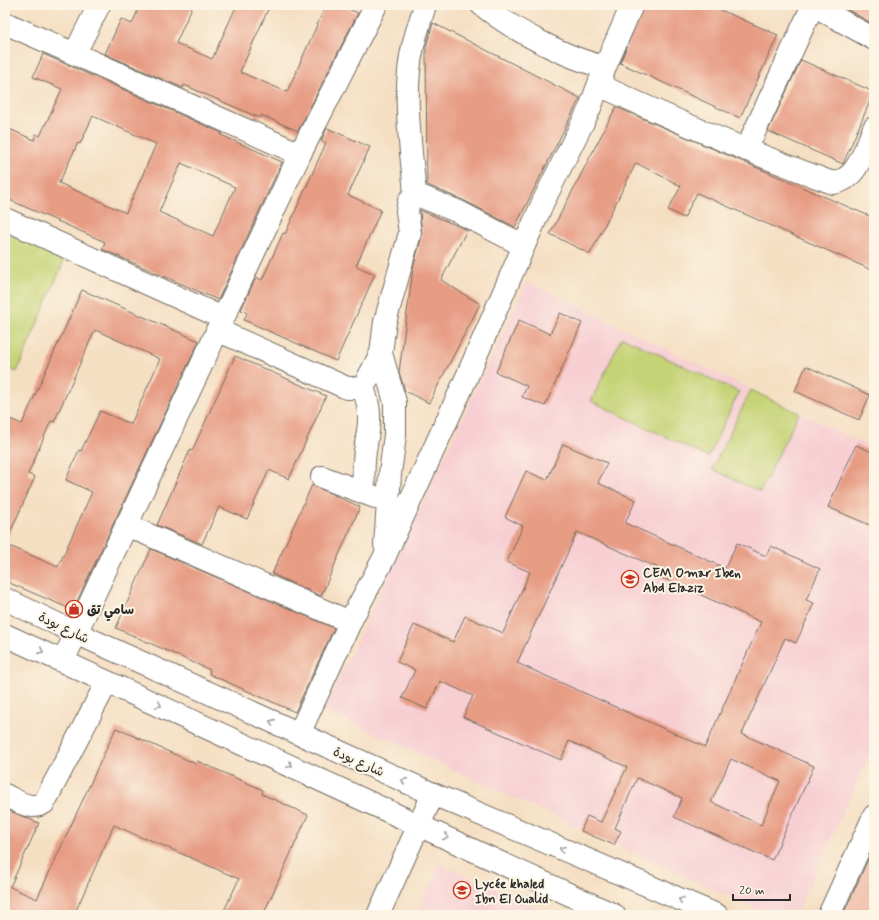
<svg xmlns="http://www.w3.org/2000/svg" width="879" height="920" viewBox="0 0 879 920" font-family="Mynerve,'Playpen Sans Arabic',sans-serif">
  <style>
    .built { fill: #f7cfd3 }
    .green { fill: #c4d375; stroke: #787f50 }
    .building { fill: #e79c84; fill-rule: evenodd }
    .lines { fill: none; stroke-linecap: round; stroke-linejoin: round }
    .minor-casing { stroke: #726a60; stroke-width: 24 }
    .tertiary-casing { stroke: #726a60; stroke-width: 24 }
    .minor { stroke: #fff; stroke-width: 22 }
    .tertiary { stroke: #fff; stroke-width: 22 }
    .oneway { stroke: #a0a0a0 }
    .labels { text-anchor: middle; stroke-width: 4; stroke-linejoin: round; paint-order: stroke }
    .poi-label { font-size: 13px; font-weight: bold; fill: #2b2b2b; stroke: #fcf5e5; text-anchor: start }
    .street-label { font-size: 13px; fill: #2b2b2b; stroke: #fcf5e5 }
  </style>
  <rect width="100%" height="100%" fill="#fcf5e5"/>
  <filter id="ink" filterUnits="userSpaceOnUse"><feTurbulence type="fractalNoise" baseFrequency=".025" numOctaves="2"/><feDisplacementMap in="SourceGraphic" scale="8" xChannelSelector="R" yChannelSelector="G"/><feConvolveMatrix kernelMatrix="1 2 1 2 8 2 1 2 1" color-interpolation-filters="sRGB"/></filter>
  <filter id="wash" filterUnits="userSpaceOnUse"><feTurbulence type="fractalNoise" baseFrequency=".012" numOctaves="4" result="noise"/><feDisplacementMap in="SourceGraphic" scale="16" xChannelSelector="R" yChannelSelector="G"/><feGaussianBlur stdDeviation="0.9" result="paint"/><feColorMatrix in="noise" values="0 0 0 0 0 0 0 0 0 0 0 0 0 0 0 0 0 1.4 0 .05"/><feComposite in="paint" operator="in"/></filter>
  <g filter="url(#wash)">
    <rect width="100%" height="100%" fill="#f5dfc3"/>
    <path class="built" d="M527,282L874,449V745L796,915H769L324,710Z
      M440,864L552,915H417Z"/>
    <path class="green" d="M5,233L56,254L63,263L17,372L5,367Z
      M622,337L739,392L708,457L591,401Z
      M751,390L799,413L760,492L712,469Z"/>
    <g id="blocks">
      <path class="building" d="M140,5H193L176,43L212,59L237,5H270L240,72L287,92L326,5H339L358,13L298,131L261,115L260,118L184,85L183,88L105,54L121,19L132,24Z
        M644,5H709L778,35L740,118L620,63Z
        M839,5H874V25L871,23Z
        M433,23L580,98L515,227L465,201L427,185L426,47Z
        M43,54L222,133L221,135L282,162L218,300L102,249L105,242L5,198V127L34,140L36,134L40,136L62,89L33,77ZM93,116L156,144L126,213L59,183L78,143L80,144ZM181,163L235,187L213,236L159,212Z
        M801,60L874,92L843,164L768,131Z
        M616,107L874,218V271L697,193L684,218L668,210L681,186L636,163L590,254L550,234Z
        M327,128L370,147L348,195L381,210L356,266L375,274L336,361L244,320L247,313L241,310L256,277L262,280L283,233L285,234L326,143L321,141Z
        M420,210L467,230L441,280L480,304L429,403L405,391L399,372L413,268L422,236Z
        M82,290L199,341L73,610L5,581V417L22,424ZM95,330L160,359L131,424L100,411L81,451L79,450L66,480L92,492L58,567L5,544L35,477L28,474L51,421L54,422Z
        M560,313L582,323L545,406L522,397L527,386L496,372L519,320L550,334Z
        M235,356L326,396L289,479L269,470L247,519L219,507L202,544L157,525L190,450L192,451Z
        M806,366L870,395L859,420L795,391Z
        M563,444L607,463L598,483L636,500L625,523L725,568L737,543L766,556L771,546L820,569L806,600L814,603L796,643L785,638L742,734L814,766L772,860L674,817L682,798L637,778L615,828L621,831L614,845L581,831L587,816L601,822L627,767L569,741L561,760L463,717L473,696L440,681L427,709L402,698L415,670L397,662L414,625L453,642L465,616L503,633L530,572L507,562L523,526L505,517L526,471L547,480ZM577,532L658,568L654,574L761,622L705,747L517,663ZM731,759L780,781L761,825L711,802Z
        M856,445L874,453V527L828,507Z
        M312,485L360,507L321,596L272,574Z
        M151,549L334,628L295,712L209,674L210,670L116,628Z
        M116,728L196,764L197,761L263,790L262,794L308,815L263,915H222L239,879L146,838L145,839L114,825L74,915H5V809L39,823L10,887L37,899Z
        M874,846V915H843Z"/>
    </g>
  </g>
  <g filter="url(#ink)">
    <use href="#blocks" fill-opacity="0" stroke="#726a60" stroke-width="1"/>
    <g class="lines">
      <defs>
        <path id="minor" d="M482,5C511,29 568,59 605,67L632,5
          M5,23L300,154
          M75,53L99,5
          M599,85C676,121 753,154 833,183C858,180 865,148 874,128
          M746,150L813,5L874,39
          M415,194C411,147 402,93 413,46C416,33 421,19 425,5
          M5,219L223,318
          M217,330L347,388H363L381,353L385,322L410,233L407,211L409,201L415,194L459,212L524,246
          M381,353L395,402V435L390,474L385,545
          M363,388C375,419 366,432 364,461C363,472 364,482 364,493
          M322,477L375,497
          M126,525L350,622
          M63,661L300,154L376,5
          M299,734L353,616L384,558L465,381L543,202L590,108L605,67
          M5,795C17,801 31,811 44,803L107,682
          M378,915L433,794
          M829,915L874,816"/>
        <path id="tertiary" d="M5,599L76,633L433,794L717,915
          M5,635L614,915"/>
      </defs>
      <use href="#minor" class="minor-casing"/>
      <use href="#tertiary" class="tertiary-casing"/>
      <use href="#minor" class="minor"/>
      <use href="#tertiary" class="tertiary"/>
    </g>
    <defs><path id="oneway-chevron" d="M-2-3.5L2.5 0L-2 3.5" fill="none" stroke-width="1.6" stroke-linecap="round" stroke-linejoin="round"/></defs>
    <g class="oneway">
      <use href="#oneway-chevron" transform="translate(41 651) rotate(24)"/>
      <use href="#oneway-chevron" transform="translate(159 705) rotate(25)"/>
      <use href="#oneway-chevron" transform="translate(272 722) rotate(-156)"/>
      <use href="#oneway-chevron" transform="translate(290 765) rotate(25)"/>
      <use href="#oneway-chevron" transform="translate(404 781) rotate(-156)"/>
      <use href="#oneway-chevron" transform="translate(446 837) rotate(25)"/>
      <use href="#oneway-chevron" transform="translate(562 849) rotate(-157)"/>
      <use href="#oneway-chevron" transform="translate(681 900) rotate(-157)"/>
    </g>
  </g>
  <defs>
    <symbol id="school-ring" viewBox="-11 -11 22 22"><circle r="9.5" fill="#fcf5e5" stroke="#c8321e" stroke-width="1.5"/><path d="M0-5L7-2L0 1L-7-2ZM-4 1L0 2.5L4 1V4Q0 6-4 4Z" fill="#c8321e"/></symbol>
    <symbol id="shop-ring" viewBox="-11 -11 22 22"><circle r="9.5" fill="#fcf5e5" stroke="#c8321e" stroke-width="1.5"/><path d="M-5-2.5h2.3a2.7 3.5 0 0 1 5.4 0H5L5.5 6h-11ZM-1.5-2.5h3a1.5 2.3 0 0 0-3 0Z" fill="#c8321e"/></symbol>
  </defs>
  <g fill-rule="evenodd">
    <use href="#school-ring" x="620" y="569" width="20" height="20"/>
    <use href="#shop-ring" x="64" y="599" width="20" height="20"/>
    <use href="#school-ring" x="452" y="880" width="20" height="20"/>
  </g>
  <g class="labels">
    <g class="poi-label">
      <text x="643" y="577">CEM Omar Iben<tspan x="643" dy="15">Abd Elaziz</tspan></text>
      <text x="87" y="614">سامي تق</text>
      <text x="475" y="888">Lycée khaled<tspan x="475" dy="15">Ibn El Oualid</tspan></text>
    </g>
    <g class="street-label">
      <text transform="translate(64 627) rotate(26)" y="5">شارع بودة</text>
      <text transform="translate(359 761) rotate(24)" y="5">شارع بودة</text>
    </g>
  </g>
  <rect width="879" height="920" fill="none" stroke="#fcf5e5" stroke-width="20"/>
  <path d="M733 894v6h57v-6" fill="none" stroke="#2b2b2b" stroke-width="2"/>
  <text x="739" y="894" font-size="12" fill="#2b2b2b" stroke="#fcf5e5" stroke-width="3" paint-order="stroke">20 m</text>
</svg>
